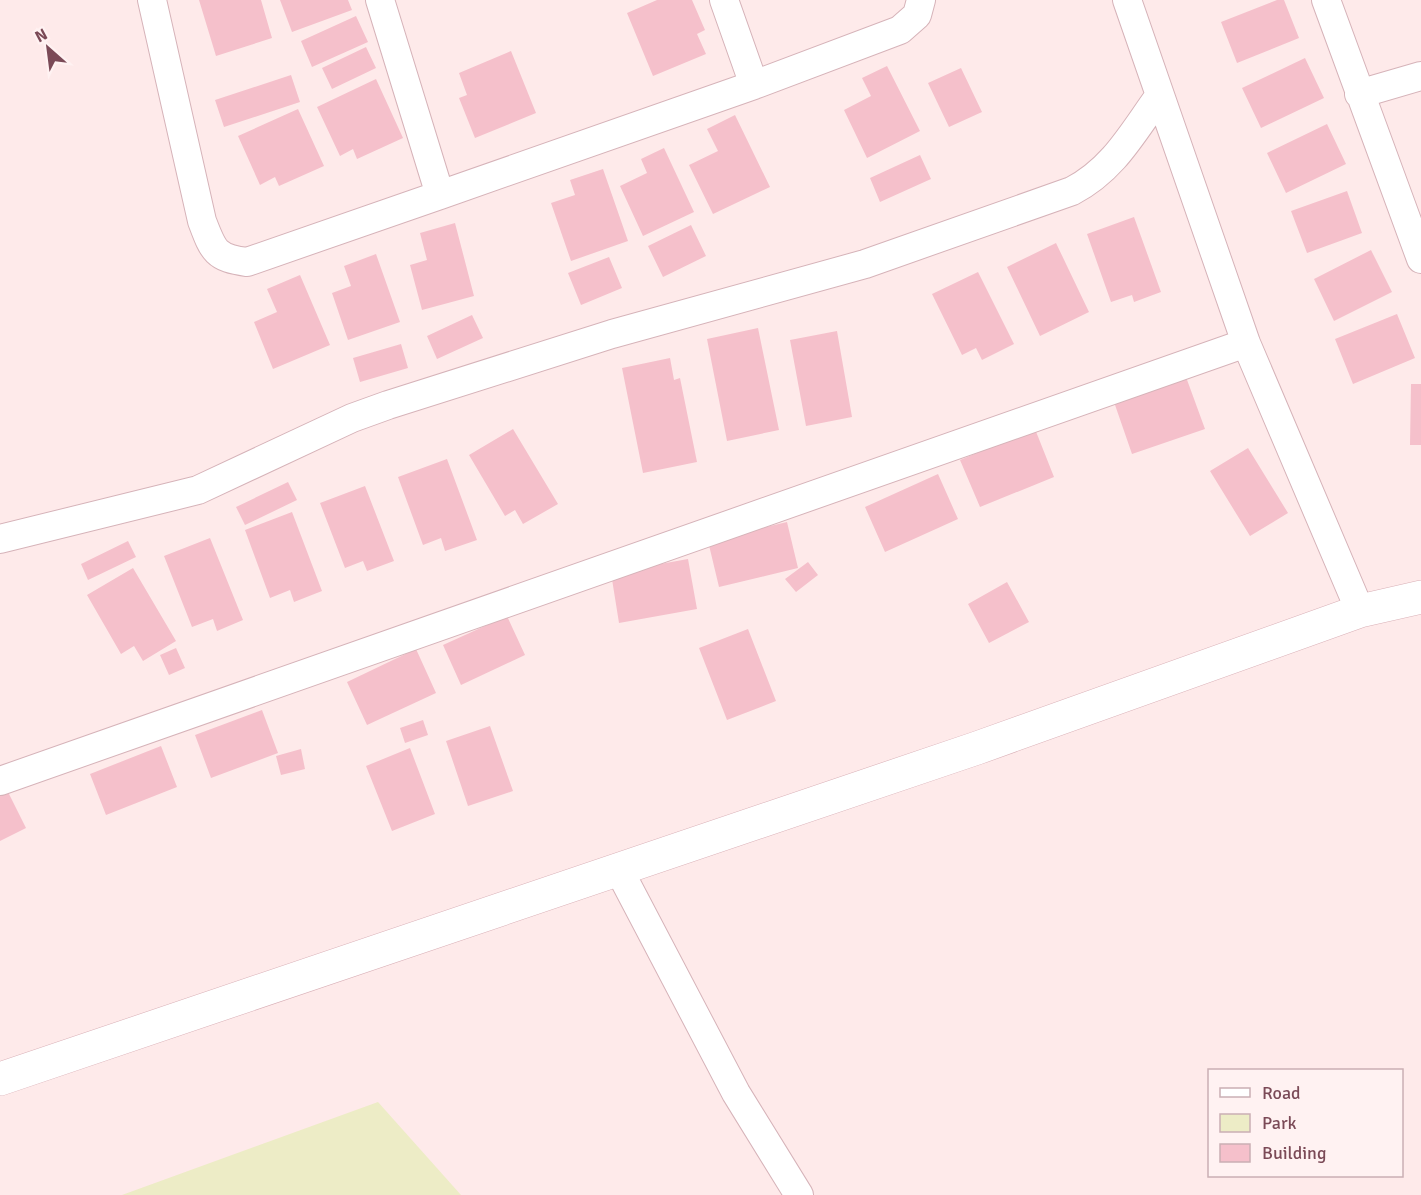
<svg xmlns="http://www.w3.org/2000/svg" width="1421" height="1195" viewBox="0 0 1421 1195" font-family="Signika,sans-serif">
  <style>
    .green { fill: #edecc6 }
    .building { fill: #f5c0cb }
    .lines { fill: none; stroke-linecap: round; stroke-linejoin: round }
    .minor-casing { stroke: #d6b3b9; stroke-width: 30 }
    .secondary-casing { stroke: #d9b0b7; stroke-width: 34 }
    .minor { stroke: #fff; stroke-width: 28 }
    .secondary { stroke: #fff; stroke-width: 33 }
  </style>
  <rect width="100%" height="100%" fill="#feeaea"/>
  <path class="green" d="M378,1102L461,1195H122Z"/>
  <path class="building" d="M199,0H261L272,38L216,56Z
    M280,0H348L352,10L292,32Z
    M657,0H692L705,30L697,34L706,54L653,76L627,13Z
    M1277,0H1284L1299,38L1237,63L1221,22Z
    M356,16L368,42L312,67L301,41Z
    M366,47L376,68L332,89L322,68Z
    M511,51L536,113L475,138L459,98L467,95L459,73Z
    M1305,58L1324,98L1261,128L1242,88Z
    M887,66L920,131L867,158L844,110L871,96L862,78Z
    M961,68L982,112L949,127L928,83Z
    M291,75L300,102L224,127L215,100Z
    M376,79L403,138L357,159L353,149L340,156L317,107Z
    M298,109L324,166L279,186L275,177L260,185L238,136Z
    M735,115L770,187L713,214L689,165L718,151L707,129Z
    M1327,124L1346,164L1286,193L1267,153Z
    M664,148L694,212L643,236L620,186L647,173L641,159Z
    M920,155L931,179L880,202L870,178Z
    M603,169L628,241L571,261L551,203L575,195L570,180Z
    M1347,191L1362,233L1307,253L1291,211Z
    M1134,217L1161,292L1134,302L1132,295L1111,302L1087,234Z
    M455,223L474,296L422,310L410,265L427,260L420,233Z
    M691,225L706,256L663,277L648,246Z
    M1056,243L1089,312L1040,336L1007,267Z
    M1371,250L1392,292L1334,321L1314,279Z
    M376,254L400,322L348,340L332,293L351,286L344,266Z
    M609,257L622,288L581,305L568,273Z
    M978,272L1014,344L982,360L976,348L962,355L932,294Z
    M300,275L330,345L273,369L254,322L277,312L267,289Z
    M1397,314L1415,358L1353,384L1335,339Z
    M472,315L483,338L437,359L427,336Z
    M758,328L779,430L727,441L707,339Z
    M837,331L852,417L806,426L790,340Z
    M401,344L408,368L360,382L353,358Z
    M670,358L674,380L680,378L697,462L643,473L622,368Z
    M1186,377L1205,429L1132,454L1114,402Z
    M1411,384H1421V445H1410Z
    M513,429L558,504L523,524L515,510L505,516L469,455Z
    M1035,429L1054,477L980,507L960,460Z
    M1248,448L1288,513L1250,536L1210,471Z
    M447,459L477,540L445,551L441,538L423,545L398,477Z
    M938,474L958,519L885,552L865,507Z
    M288,482L297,500L245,525L236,507Z
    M365,486L394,561L367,571L363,561L345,568L320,503Z
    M292,512L322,591L294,602L290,590L270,598L245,530Z
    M787,522L798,568L719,587L708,541Z
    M210,538L243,620L217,631L213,619L192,627L164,556Z
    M128,541L136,557L88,580L81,564Z
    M688,559L697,609L619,623L611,573Z
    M808,562L818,575L796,592L785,579Z
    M133,568L176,641L143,661L134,646L121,654L87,595Z
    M1007,582L1029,622L989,643L968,604Z
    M507,616L525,655L461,685L443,645Z
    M748,629L776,701L727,720L699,648Z
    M176,648L185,668L169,675L160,655Z
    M416,649L436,693L367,725L347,682Z
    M262,710L278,753L211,778L195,735Z
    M423,720L428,735L405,743L400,728Z
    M490,726L513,791L468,806L446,741Z
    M161,746L177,787L106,815L90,774Z
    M410,748L435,814L392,831L366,766Z
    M301,749L305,769L281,775L276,756Z
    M6,788L26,828L0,841V791Z"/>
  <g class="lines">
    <defs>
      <path id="minor" d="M152,0L202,221C213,250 215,258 247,262L440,195
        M380,0L440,195L754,85
        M724,0L754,85L900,30L917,15L921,0
        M1127,0L1246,343L1360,611
        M1326,0L1421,259
        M1359,94L1421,76
        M0,539L198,490L352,418L388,405L612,334L865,264L1072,191C1114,169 1133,132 1160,95
        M0,781L1246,343
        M618,868L736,1093L799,1195"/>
      <path id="secondary" d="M0,1079L977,748L1360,611L1421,597"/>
    </defs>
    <use href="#minor" class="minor-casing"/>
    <use href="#secondary" class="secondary-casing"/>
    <use href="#minor" class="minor"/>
    <use href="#secondary" class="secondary"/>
  </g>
  <rect x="1208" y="1069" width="195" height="108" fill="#fff2f2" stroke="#caafb4" stroke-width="1.5"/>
  <rect x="1220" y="1088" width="30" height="9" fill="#ffffff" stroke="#caafb4" stroke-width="1.5"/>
  <text x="1262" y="1099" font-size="18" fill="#7b4a57">Road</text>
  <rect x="1220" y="1114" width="30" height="18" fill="#edecc6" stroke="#caafb4" stroke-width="1.5"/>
  <text x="1262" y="1129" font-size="18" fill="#7b4a57">Park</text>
  <rect x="1220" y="1144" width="30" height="18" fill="#f5c0cb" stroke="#caafb4" stroke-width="1.5"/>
  <text x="1262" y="1159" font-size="18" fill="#7b4a57">Building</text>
  <g transform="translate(48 48) rotate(332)" stroke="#fff2f2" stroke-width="4.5" paint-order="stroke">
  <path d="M0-4.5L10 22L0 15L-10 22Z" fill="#7b4a57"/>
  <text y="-9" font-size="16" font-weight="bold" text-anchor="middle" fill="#7b4a57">N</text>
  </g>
</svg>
